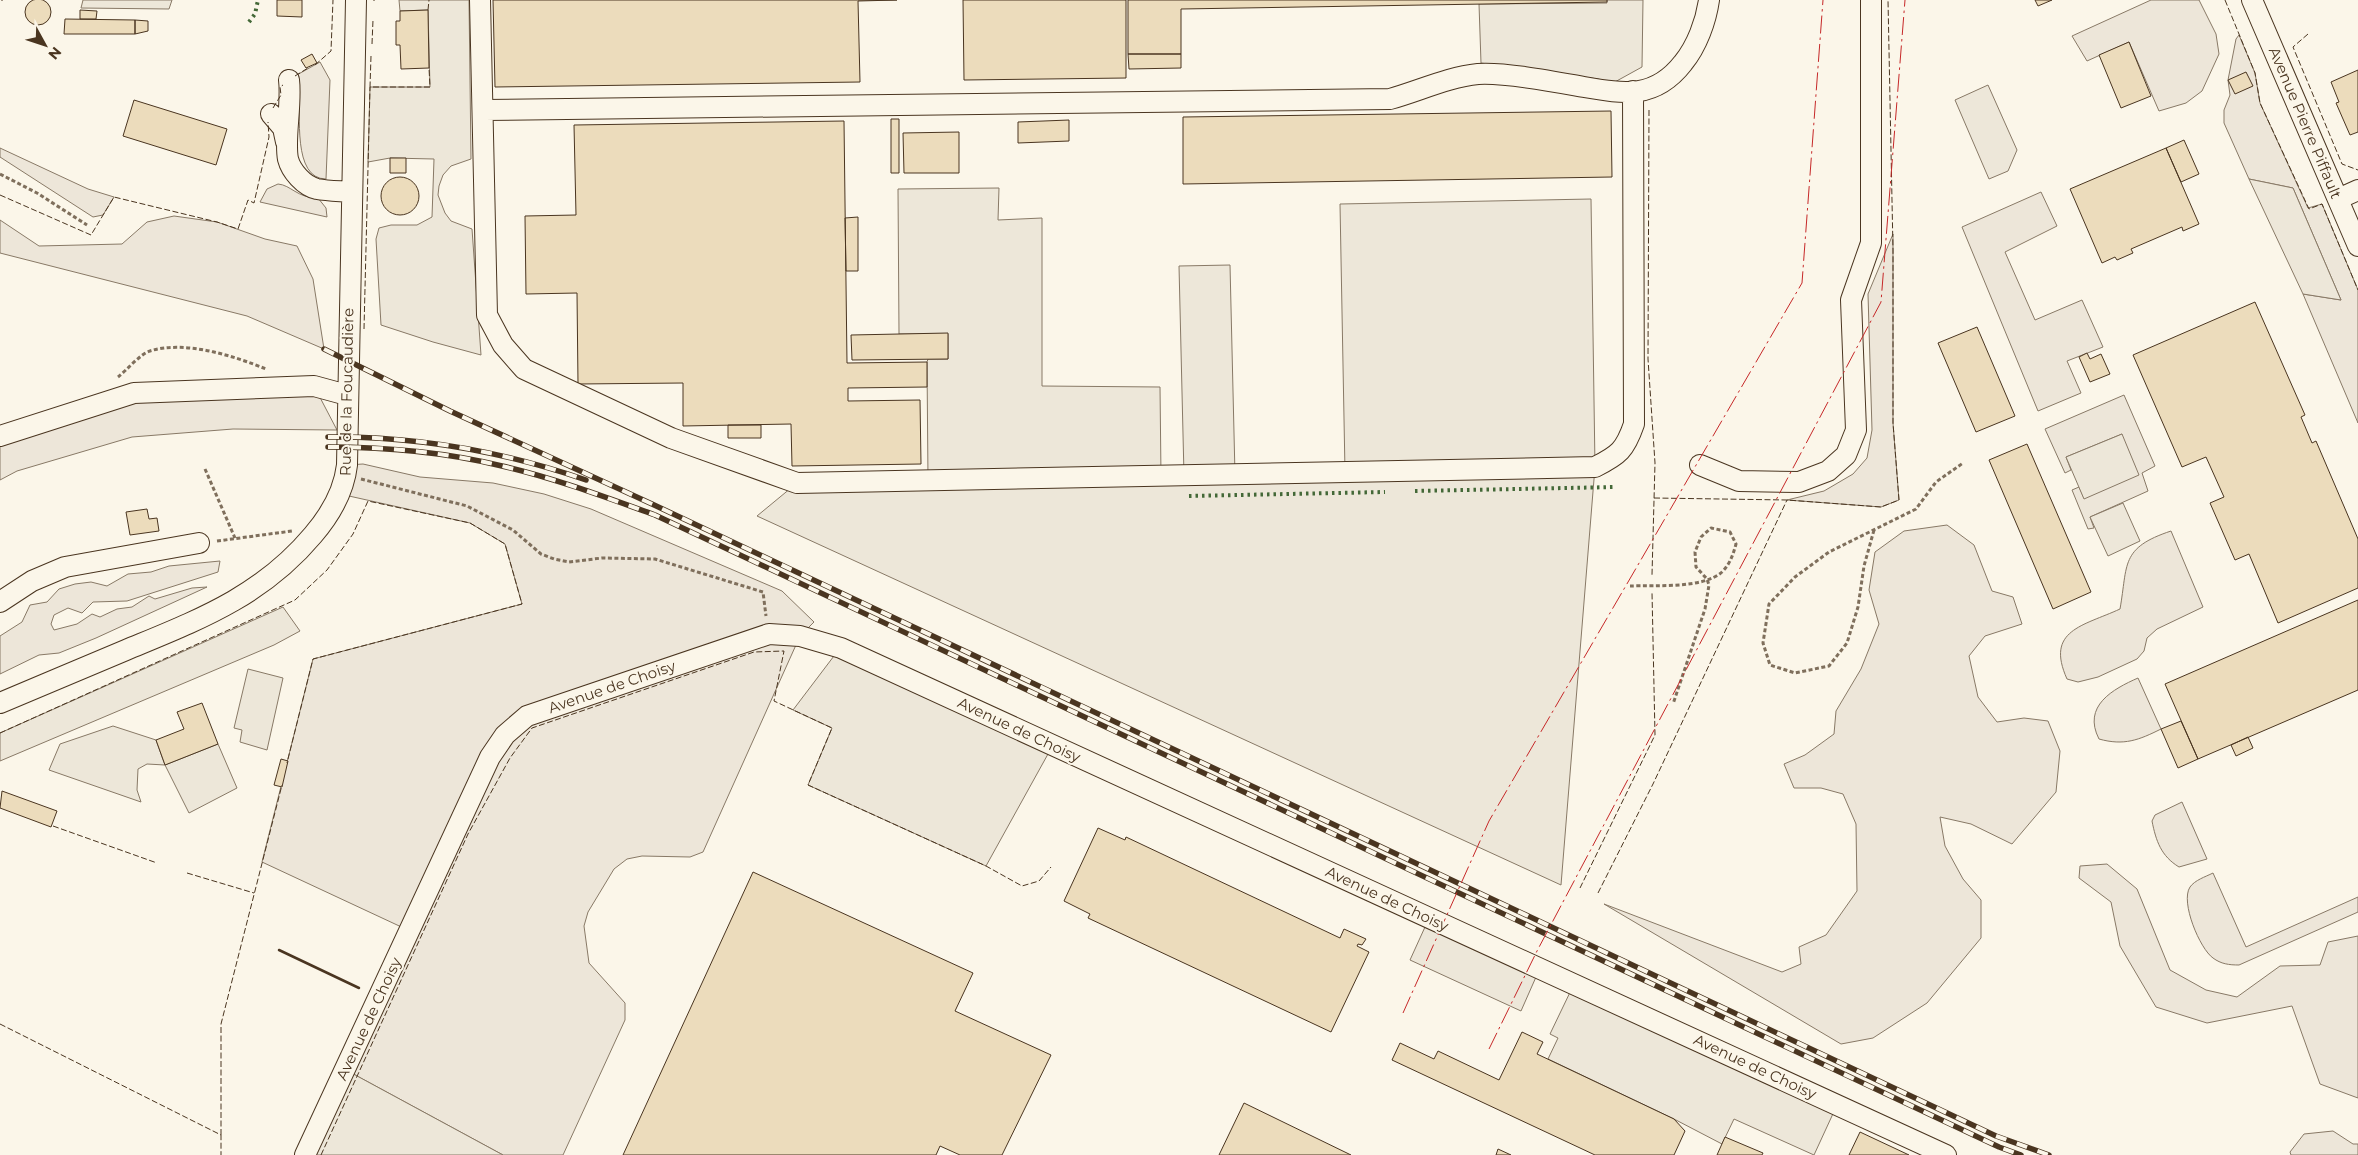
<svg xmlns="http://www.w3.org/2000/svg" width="2358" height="1155" viewBox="0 0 2358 1155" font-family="Montserrat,sans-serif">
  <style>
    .green { fill: #ede6d9; stroke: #887966 }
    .parking { fill: #ede7d9; stroke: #887966 }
    .building { fill: #ecdcbc; stroke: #4a3520 }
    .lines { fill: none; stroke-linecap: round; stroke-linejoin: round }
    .minor-casing { stroke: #4a3520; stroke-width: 22 }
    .path { stroke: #7f6f5c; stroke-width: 3; stroke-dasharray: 4 2.5; stroke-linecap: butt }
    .minor { stroke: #fbf6e9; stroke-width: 20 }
    .rail-casing { stroke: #4a3520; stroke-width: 5.5 }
    .rail { stroke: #fbf6e9; stroke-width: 4; stroke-dasharray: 11; stroke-linecap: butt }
    .hedge { stroke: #436837; stroke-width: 4; stroke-dasharray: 2.5 4; stroke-linecap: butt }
    .fence { stroke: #4a3520; stroke-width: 1; stroke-dasharray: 6 2.5; stroke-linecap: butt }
    .wall { stroke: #4a3520; stroke-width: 2.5 }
    .power { stroke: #c62828; stroke-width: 1; stroke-dasharray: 18 4 2.5 4; stroke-linecap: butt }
    .labels { text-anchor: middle; stroke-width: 4; stroke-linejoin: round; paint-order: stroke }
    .street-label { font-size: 15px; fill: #4a3520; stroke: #fbf6e9 }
  </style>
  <rect width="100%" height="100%" fill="#fbf6e9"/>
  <path class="green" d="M2151,0H2199L2216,34L2219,54L2202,91L2186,103L2159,111L2129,42L2087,61L2072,36Z
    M2239,35L2255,73L2260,103L2308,208L2322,204L2358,290V423L2303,294L2341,300L2293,188L2249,179L2224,123V110L2230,95L2228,80L2236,39Z
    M320,62L330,80L326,179C292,179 301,113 299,91C299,86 297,81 295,76Z
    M0,148L88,189L114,197L103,215L93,217L0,157Z
    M278,184C291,185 297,198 318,198L326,208L327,217L260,202L267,189Z
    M2041,192L2057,226L2005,252L2035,320L2082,300L2103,347L2067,361L2081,393L2038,411L1962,227Z
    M174,216L217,222L265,239L297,246L313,279L324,349L247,316L0,253V220L39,246L122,244L147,222Z
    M1893,234V423L1899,500L1881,507L1787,500L1824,491L1853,474L1867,458L1872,430L1868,294Z
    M314,386L337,430L233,429L132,437L17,471L0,480V436L134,393Z
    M2124,395L2155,466L2142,473L2148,491L2090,517L2094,528L2088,529L2072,490L2079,487L2084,498L2122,434L2066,457L2071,470L2065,473L2045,429Z
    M363,464L420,477L493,483L544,494L591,509L782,591L814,622L800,636L703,852L690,857L642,856L627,859L614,869L588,912L584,926L589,963L625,1003V1020L563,1155H503L346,1070L410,931L262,862L313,659L522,604L505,544L470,523L340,494L347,465Z
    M1947,525L1974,545L1992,591L2013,597L2022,624L1985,636L1969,656L1978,697L1997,722L2024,718L2048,721L2060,751L2056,792L2012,844L1971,824L1940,817L1945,846L1963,879L1981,900V938L1927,1003L1873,1038L1841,1044L1604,904L1782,972L1801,964L1799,947L1826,935L1857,891L1856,824L1843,794L1821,788H1794L1784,764L1805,755L1834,734L1836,711L1861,669L1879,624L1869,590L1875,552L1904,531Z
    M2171,531L2203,607L2157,629L2147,638L2144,651L2137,659L2098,677L2078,682L2067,679C2045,630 2083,626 2120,609C2128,564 2120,548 2171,531Z
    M220,561L218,572L127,601L93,602L82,613L68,608L54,615L51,624L54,630L77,624L92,614L100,617L117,609L132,607L149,596L155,599L192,588L207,587L96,638L59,653L39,655L0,674V636L22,622L30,605L47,602L59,589L75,584L91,582L107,586L128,574L151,572L169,566Z
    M2138,678L2161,729C2139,740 2124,746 2099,739C2082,706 2113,689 2138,678Z
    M2182,802L2207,859L2179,867C2161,856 2156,841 2152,821L2155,815Z
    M2107,864L2137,889L2170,970L2206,990L2237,997L2280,966L2320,965L2328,942L2358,936V1098L2320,1084L2292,1006L2207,1023L2156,1007L2120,946L2111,902L2079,878L2080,866Z
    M2213,873L2246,947L2358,897V912L2239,965C2229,965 2221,964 2213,958C2200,949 2180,902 2190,887C2195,880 2205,877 2213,873Z
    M2333,1131L2353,1144H2358V1155H2291L2290,1152L2304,1134Z"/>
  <path class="parking" d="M83,0H172L169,9L81,8Z
    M399,0H469L471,159L451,166L443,175L439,186L438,195L445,213L451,221L472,229L481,355L433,342L381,325L376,239L379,228L391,225H417L432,217L434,159L390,158L368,162L370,87H430L428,10L400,11Z
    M1607,0H1643L1642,67L1613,83L1598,79L1481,63L1479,4L1607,3Z
    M1988,85L2017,150L2008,171L1989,179L1955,100Z
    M2249,179L2293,188L2341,300L2303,294Z
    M999,188L998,220L1042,218V386L1160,387L1161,476H1184L1179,266L1230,265L1235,475L1345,472L1340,204L1591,199L1595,467L1561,885L757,516L797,483L928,480L927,362L928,359H948V334H899L898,189Z
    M2122,434L2139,475L2084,499L2066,457Z
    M2123,503L2140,541L2108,556L2090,517Z
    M283,607L300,631L274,645L0,761V733Z
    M840,648L1053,745L986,866L808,785L832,728L793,710Z
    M248,669L283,678L267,750L240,742L242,730L234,728Z
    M113,726L156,740L165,765L218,744L237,788L189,813L165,765L147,764L138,769L137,790L141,802L49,770L60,744Z
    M1425,927L1536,977L1521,1011L1410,960Z
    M1574,984L1837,1105L1814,1155L1734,1119L1722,1144L1674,1119L1548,1059L1558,1038L1550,1034Z
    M346,1070L503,1155H305Z"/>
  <path class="building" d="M25 12a13 13 0 1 1 26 0a13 13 0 1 1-26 0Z
    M277,0H302V17L277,16Z
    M493,0H897L858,1L860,82L495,87Z
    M963,0H1126V78L964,80Z
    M1128,0H1607V2L1181,9V54H1128Z
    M2035,0H2052L2038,6Z
    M80,10L97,11L96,19H80Z
    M428,10L429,68L401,69L400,45H396V21H400V11Z
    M65,19L135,20V34H64Z
    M135,20L148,21V31L135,34Z
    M2129,42L2151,96L2121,108L2099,55Z
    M312,54L317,63L306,68L301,60Z
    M1128,54H1181V68L1129,69Z
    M2358,70V132L2350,135L2336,103L2339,102L2331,82Z
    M2246,72L2253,86L2235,94L2228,80Z
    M134,100L227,129L216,165L123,136Z
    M1611,111L1612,177L1183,184V117Z
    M891,119H899V173H891Z
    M1069,120V141L1018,143V122Z
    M844,121L847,363L927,362V387L848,388V401L920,400L921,464L792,466L791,424L683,426V383L578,384L577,293L526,294L525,216L576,215L574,125Z
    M959,132V173H904L903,133Z
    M2184,140L2199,174L2181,182L2166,148Z
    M2166,148L2199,224L2183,231L2182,227L2131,249L2133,253L2117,260L2115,257L2102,263L2070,189Z
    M390,158H406V173H390Z
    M381 196a19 19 0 1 1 38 0a19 19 0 1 1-38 0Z
    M858,217V271H846L845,218Z
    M2255,302L2305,415L2301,417L2312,443L2316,441L2358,539V588L2278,623L2249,554L2235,560L2210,503L2224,497L2206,457L2182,467L2133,355Z
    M1977,327L2015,416L1976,432L1938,343Z
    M948,333V359L852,360L851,335Z
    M2087,353L2090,359L2101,354L2110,374L2090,382L2079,357Z
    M728,425H761V438H728Z
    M2027,444L2091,592L2053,609L1989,460Z
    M147,509L149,519L157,518L159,531L130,535L126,512Z
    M2358,600V690L2198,759L2165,684Z
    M202,703L218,744L165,765L156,740L184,729L177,712Z
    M2181,721L2198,759L2178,768L2161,729Z
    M2248,737L2253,748L2236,756L2231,745Z
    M281,759L288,761L282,787L274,785Z
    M2,791L57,811L51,827L0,808Z
    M1098,828L1125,840L1126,837L1340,938L1344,929L1366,939L1362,945L1358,944L1357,946L1369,952L1331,1032L1088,918L1090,914L1064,901Z
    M753,872L973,973L955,1011L1051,1055L1002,1155H960L940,1146L936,1155H623Z
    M1522,1032L1543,1042L1537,1054L1674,1119L1685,1131L1674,1155H1595L1392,1060L1400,1043L1434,1059L1438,1051L1499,1080Z
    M1244,1103L1351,1155H1219Z
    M1860,1132L1909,1155H1849Z
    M1725,1137L1763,1153L1762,1155H1717Z
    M1498,1149L1511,1155H1496Z"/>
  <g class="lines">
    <defs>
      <path id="minor" d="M480,0L487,315L503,345L524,369L671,438L797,483L1595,467C1619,455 1625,450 1634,424L1633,91
        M2252,0L2358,246
        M289,80C292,104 284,139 288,159C291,171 304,186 317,189C328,191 340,191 352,192
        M484,110L1390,99C1419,91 1448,77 1478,74C1505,72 1556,82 1584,87C1625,94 1655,99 1683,63C1697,46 1706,21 1709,0
        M271,114L283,128L286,142
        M2338,199L2358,190
        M0,436L134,393L314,386L347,395
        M1700,465L1739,481L1799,482L1828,471L1846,455L1856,430L1851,300L1871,243V0
        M0,602L32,581L65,567L199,543
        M0,703C42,685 84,668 126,650C198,620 261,597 313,535C331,514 344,491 347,465L356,0
        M305,1155L490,757L505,735L527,716L769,634L800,636L841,648L1946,1155"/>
    </defs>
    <use href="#minor" class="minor-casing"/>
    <path class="path" d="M0,174L37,193L87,225
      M118,377C127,370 140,354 150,351C185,340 234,356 266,369
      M205,469L235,538
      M361,479L467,506L513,530L541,554L554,559L569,562L602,558L655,559L763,592L766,616
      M1874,530L1864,566L1858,607L1847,643L1829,666L1795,673L1770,665L1763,643L1769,604L1795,577L1829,552L1916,509L1936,482L1963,463
      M217,541L292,531
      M1630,586C1655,585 1703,589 1722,572C1730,564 1733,555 1736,544L1730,532L1711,528L1701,537L1695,552L1696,567L1707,579L1709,585L1705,609L1673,704"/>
    <use href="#minor" class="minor"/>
    <defs>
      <path id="rail" d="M324,349L450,411L652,504L1996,1136L2049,1155
        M328,437C417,436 502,451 586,480
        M328,447C387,447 445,452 502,466C554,478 605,497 655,515L1999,1147L2021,1155"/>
    </defs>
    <use href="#rail" class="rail-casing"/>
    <use href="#rail" class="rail"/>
    <path class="hedge" d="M249,22L255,14L258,0
      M1415,491L1616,487
      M1189,496L1385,492"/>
    <path class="fence" d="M2,0V1
      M2225,0L2255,73L2260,103L2309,209L2322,204L2358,290
      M374,1V0
      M428,10L429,0
      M2308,34L2293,47L2342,164L2358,170
      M372,44L373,20
      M371,56L370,87H430L429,68
      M315,65L331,51L333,0
      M295,76L308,68
      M273,108L281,95L280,87L283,85
      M1649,110L1648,359L1655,463L1652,575
      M0,195L91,235L114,197L217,222L238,229L248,200L254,203L269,137L268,122
      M364,329L370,87
      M1654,498L1787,500L1881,507L1899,500L1893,423V250L1888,0
      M0,733L295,600L327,570L353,534L368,501L470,523L505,544L522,604L313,659L287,763
      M53,826L157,863
      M187,873L254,893
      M1580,888L1655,735L1652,592
      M1598,893L1653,784L1787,500
      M0,1024L221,1135V1155
      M221,1135V1024L282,785
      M321,1155L468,834L510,758L532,728L754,652L784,651L774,701L832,728L808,785L986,866L1022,886L1039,881L1051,867"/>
    <path class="wall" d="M279,950L359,988"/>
    <path class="power" d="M1403,1013L1489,821L1802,283L1823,0
      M1489,1049L1537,951L1881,302L1905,0"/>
  </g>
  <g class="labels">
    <g class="street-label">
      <text transform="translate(2305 123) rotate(67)" y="5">Avenue Pierre Piffault</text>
      <text transform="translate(347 392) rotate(-89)" y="5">Rue de la Foucaudière</text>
      <text transform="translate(612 687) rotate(-19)" y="5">Avenue de Choisy</text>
      <text transform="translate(1019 730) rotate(25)" y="5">Avenue de Choisy</text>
      <text transform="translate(1387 899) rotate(25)" y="5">Avenue de Choisy</text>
      <text transform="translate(369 1019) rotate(-65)" y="5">Avenue de Choisy</text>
      <text transform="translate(1755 1067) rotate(25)" y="5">Avenue de Choisy</text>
    </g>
  </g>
  <g transform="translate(45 45) rotate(130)" stroke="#fbf6e9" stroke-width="4" paint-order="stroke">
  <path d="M0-4L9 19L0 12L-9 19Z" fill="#4a3520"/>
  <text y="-8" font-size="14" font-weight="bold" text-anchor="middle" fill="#4a3520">N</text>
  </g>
</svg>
